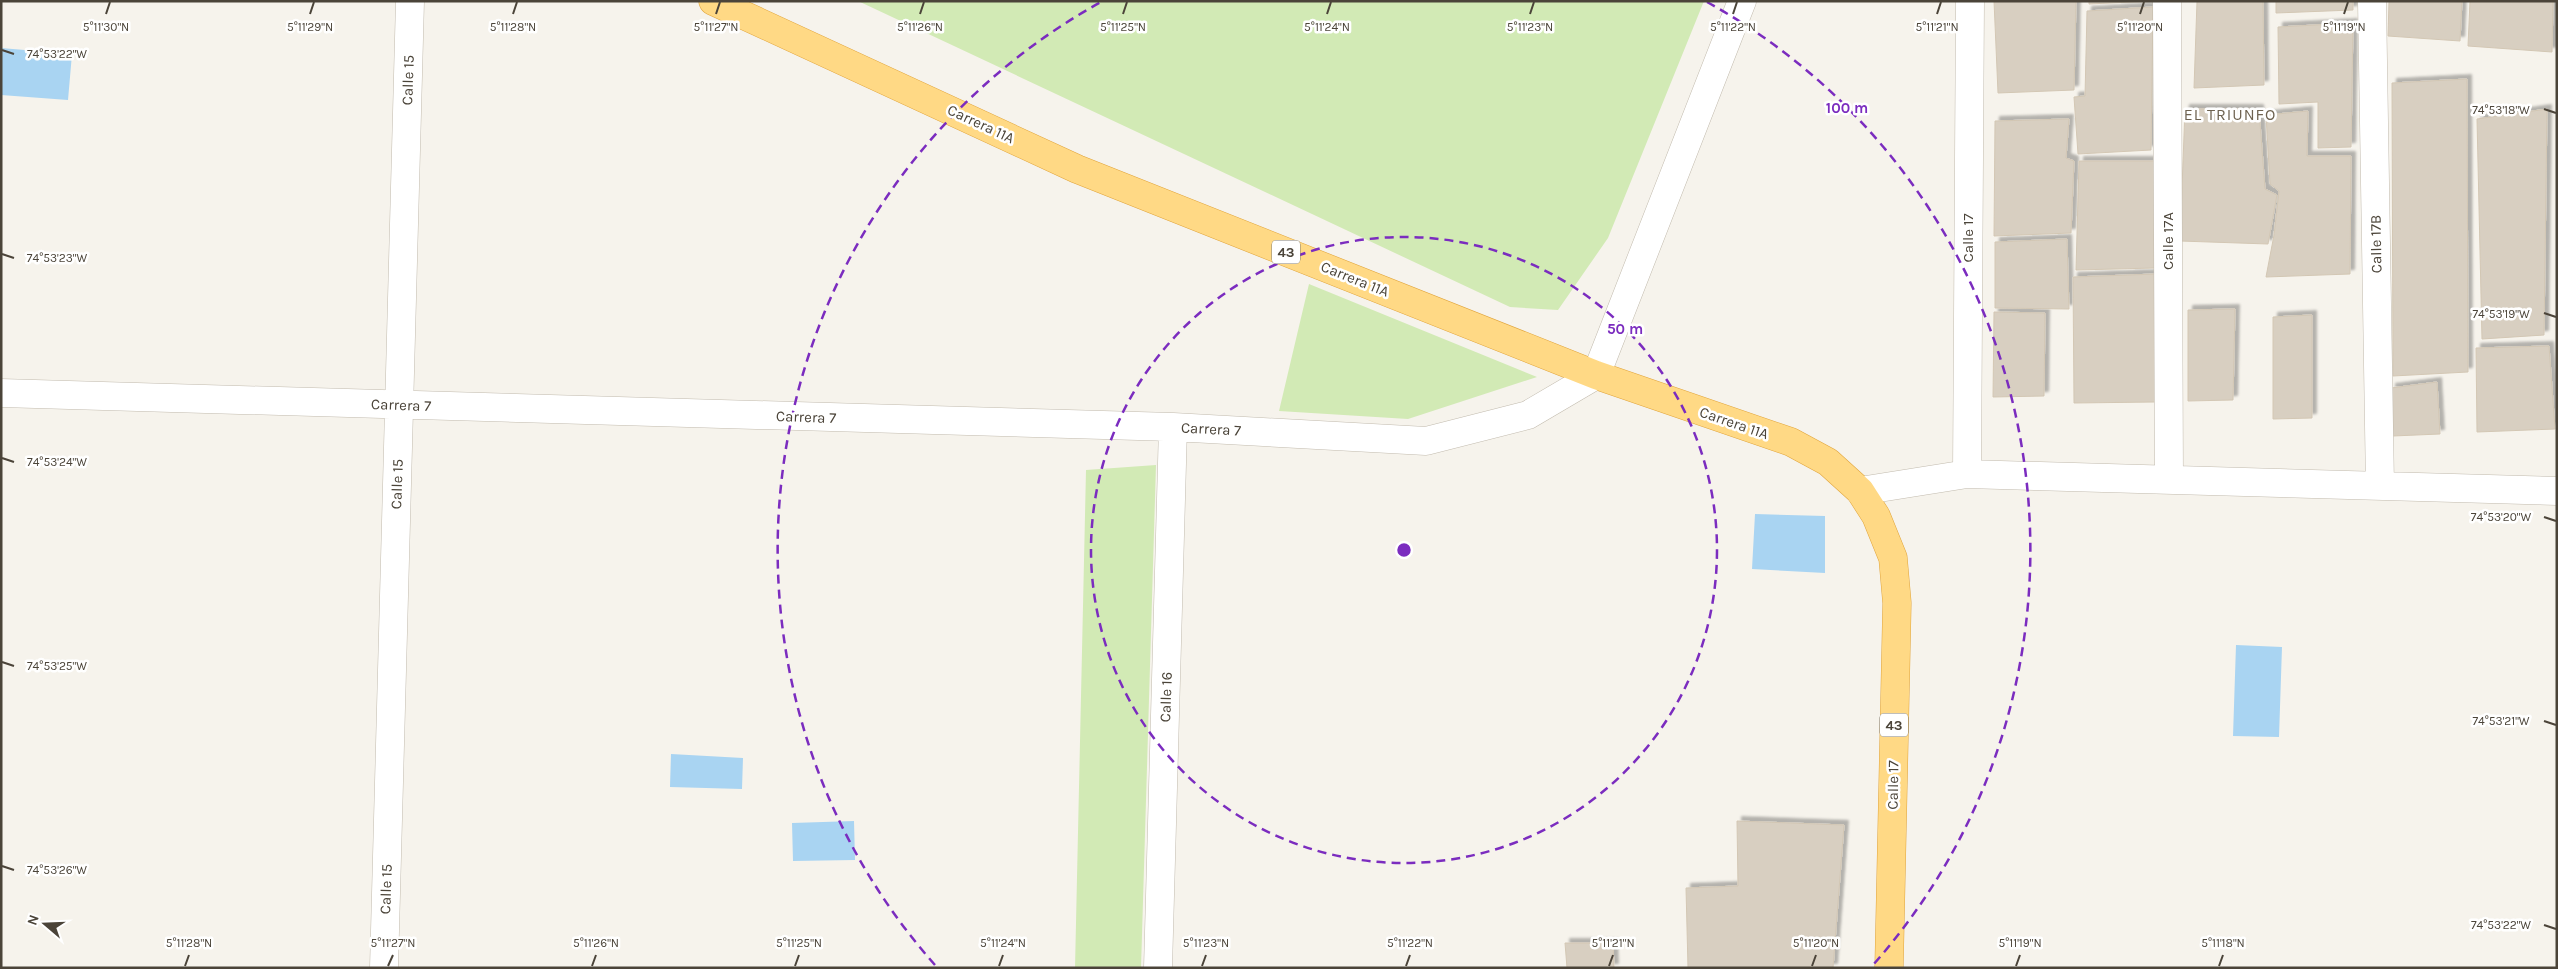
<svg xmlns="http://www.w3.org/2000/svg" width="2558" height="969" viewBox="0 0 2558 969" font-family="Karla,sans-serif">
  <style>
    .green { fill: #d2eab5 }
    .water { fill: #a9d4f2 }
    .building { fill: #d8cfc1; stroke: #d3c7b4; filter: url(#shadow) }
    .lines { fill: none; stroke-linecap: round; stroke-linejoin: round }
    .minor-casing { stroke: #c2bbae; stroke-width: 29 }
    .trunk-casing { stroke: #e0a43c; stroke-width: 29 }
    .minor { stroke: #fff; stroke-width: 28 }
    .trunk { stroke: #ffd985; stroke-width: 28 }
    .ticks { fill: none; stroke: #4b4439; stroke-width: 2 }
    .ring { fill: none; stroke: #7b2cbf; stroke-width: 2.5; stroke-dasharray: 9 6 }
    .labels { text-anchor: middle; stroke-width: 5; stroke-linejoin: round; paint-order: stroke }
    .shield { fill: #fff; stroke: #817c74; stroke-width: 1 }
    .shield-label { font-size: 14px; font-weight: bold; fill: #4b4439 }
    .street-label { font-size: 15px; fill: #4b4439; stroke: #fff }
    .neighbourhood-label { font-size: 16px; letter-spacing: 1px; fill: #6e6250; stroke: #fff }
    .ticks-label { font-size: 12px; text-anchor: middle; fill: #4b4439; stroke: #fff; stroke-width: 5; stroke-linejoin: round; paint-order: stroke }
    .centre { fill: #7b2cbf; stroke: #fff; stroke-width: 2.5 }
    .ring-label { font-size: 15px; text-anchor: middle; font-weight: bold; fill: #7b2cbf; stroke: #fff; stroke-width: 5; stroke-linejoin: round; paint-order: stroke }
  </style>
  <defs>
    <filter id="shadow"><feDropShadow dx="4.5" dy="-4.5" stdDeviation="1" flood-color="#0004"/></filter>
  </defs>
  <rect width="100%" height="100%" fill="#f6f3ec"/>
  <path class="green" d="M858,1H1704L1608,238L1558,310L1510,307Z
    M1309,284L1537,377L1408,419L1279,411Z
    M1156,465L1141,968H1075L1086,470Z"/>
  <path class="water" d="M1,48L72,54L68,100L1,95Z
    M1755,514L1825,516V573L1752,569Z
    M2236,645L2282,647L2279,737L2233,736Z
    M671,754L743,758L742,789L670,787Z
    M854,821L855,860L793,861L792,823Z"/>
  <path class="building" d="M1994,1H2076L2074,90L1998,93Z
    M2089,1H2154L2089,4Z
    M2197,1H2263L2264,85L2194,88Z
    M2276,1H2353V10L2276,13Z
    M2389,1H2462L2460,41L2388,36Z
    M2470,1H2553L2552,52L2468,46Z
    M2153,7L2151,150L2078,154L2074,97L2085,96L2087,11Z
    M2353,23L2351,147L2318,148V102L2279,104L2278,27Z
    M2467,79L2468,372L2393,376L2392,83Z
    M2185,109H2259L2265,189L2277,195L2268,244L2180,241Z
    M2547,109L2544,335L2482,339L2477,119Z
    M2308,111L2307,156H2351L2350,274L2266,277L2274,235L2279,191L2270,184L2266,115Z
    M2069,119L2066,158L2074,161L2071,233L1994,236L1995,121Z
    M2079,161H2156L2155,268L2076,270Z
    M2067,239L2069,309L1995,308V242Z
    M2156,274L2155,402L2074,403L2073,277Z
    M2235,309L2233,400L2188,401V310Z
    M1994,312L2045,313L2044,396L1993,397Z
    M2312,315V418L2273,419V317Z
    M2549,346L2555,429L2477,432L2476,348Z
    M2437,382L2440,434L2393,436L2391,388Z
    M1737,821L1844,825L1833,968H1688L1686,888L1738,886Z
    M1565,943H1613L1614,968H1567Z"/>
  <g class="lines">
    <defs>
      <path id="minor" d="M2167,1L2169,480
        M2372,1L2380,486
        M1,393L1173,427L1426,441L1528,415L1596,375L1742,1
        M1967,474L1970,1
        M1860,491L1967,474L2557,491
        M384,968L410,1
        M1158,968L1173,427"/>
      <path id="trunk" d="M713,1L1077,169L1596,375L1791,442L1828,462L1860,491L1876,516L1893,558L1897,603L1889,968"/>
    </defs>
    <use href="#minor" class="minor-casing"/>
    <use href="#trunk" class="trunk-casing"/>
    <use href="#minor" class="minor"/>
    <use href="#trunk" class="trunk"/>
  </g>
  <path class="ticks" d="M106,14L110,2M310,14L314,2M513,14L517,2M716,14L720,2M920,14L924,2M1123,14L1127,2M1327,14L1331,2M1530,14L1534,2M1733,14L1737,2M1937,14L1941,2M2140,14L2144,2M2344,14L2348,2M2,50L14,54M2544,109L2556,113M2,254L14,258M2544,313L2556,317M2,458L14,462M2544,517L2556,521M2,662L14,666M2544,721L2556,725M2,866L14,870M2544,925L2556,929M185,966L189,955M388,966L393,955M592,966L596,955M795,966L799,955M999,966L1003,955M1202,966L1206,955M1406,966L1410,955M1609,966L1613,955M1812,966L1816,955M2016,966L2020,955M2219,966L2223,955"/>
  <g class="ring">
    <circle cx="1404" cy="550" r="313"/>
    <path d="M935 965A626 626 0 0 1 1101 2M1707 2A626 626 0 0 1 1873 965"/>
  </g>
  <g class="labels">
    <g class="shield">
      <rect x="1272" y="240.5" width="28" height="23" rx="4"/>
      <rect x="1880" y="713.5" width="28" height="23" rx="4"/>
    </g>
    <g class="shield-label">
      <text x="1286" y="257">43</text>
      <text x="1894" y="730">43</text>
    </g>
    <g class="street-label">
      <text transform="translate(408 80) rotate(-88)" y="5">Calle 15</text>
      <text transform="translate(981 124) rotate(25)" y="5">Carrera 11A</text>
      <text transform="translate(1968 238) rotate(-90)" y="5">Calle 17</text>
      <text transform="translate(2168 241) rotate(-90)" y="5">Calle 17A</text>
      <text transform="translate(2376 244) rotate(-91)" y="5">Calle 17B</text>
      <text transform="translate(1355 279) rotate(22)" y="5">Carrera 11A</text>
      <text transform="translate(401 405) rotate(2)" y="5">Carrera 7</text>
      <text transform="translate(806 417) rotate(2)" y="5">Carrera 7</text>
      <text transform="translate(1734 423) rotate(19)" y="5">Carrera 11A</text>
      <text transform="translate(1211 429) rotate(3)" y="5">Carrera 7</text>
      <text transform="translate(397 484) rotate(-88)" y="5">Calle 15</text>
      <text transform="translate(1166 697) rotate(-88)" y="5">Calle 16</text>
      <text transform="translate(1893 785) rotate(-89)" y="5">Calle 17</text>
      <text transform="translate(386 889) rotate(-88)" y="5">Calle 15</text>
    </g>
    <g class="neighbourhood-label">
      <text x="2230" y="120">EL TRIUNFO</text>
    </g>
  </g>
  <g class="ticks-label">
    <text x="106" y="31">5°11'30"N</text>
    <text x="310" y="31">5°11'29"N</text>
    <text x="513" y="31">5°11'28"N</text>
    <text x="716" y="31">5°11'27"N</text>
    <text x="920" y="31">5°11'26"N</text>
    <text x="1123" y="31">5°11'25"N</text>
    <text x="1327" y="31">5°11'24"N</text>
    <text x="1530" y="31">5°11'23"N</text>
    <text x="1733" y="31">5°11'22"N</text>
    <text x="1937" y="31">5°11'21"N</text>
    <text x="2140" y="31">5°11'20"N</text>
    <text x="2344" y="31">5°11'19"N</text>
    <text x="57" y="58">74°53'22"W</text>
    <text x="2501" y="114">74°53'18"W</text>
    <text x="57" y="262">74°53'23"W</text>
    <text x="2501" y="318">74°53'19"W</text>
    <text x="57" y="466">74°53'24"W</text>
    <text x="2501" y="521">74°53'20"W</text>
    <text x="57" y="670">74°53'25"W</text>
    <text x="2501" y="725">74°53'21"W</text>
    <text x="57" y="874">74°53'26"W</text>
    <text x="2501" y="929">74°53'22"W</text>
    <text x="189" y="947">5°11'28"N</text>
    <text x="393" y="947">5°11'27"N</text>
    <text x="596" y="947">5°11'26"N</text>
    <text x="799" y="947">5°11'25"N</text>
    <text x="1003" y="947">5°11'24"N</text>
    <text x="1206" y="947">5°11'23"N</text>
    <text x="1410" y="947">5°11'22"N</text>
    <text x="1613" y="947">5°11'21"N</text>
    <text x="1816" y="947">5°11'20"N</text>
    <text x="2020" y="947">5°11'19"N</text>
    <text x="2223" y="947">5°11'18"N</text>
  </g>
  <circle cx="1404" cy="550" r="8" class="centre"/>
  <g class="ring-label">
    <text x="1847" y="113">100 m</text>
    <text x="1625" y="334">50 m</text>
  </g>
  <rect width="2558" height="969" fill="none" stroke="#4b4439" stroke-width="5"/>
  <g transform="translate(45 924) rotate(289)" stroke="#ffffff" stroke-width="4" paint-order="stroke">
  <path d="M0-4L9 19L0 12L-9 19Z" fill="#4b4439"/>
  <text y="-8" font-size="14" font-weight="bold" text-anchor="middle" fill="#4b4439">N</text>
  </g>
</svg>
